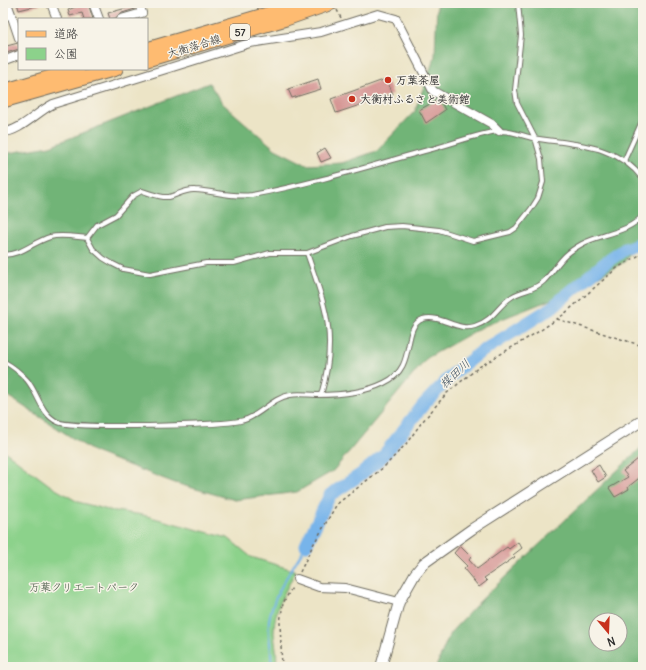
<svg xmlns="http://www.w3.org/2000/svg" width="646" height="670" viewBox="0 0 646 670" font-family="Delius,'Klee One',sans-serif">
  <style>
    .green { fill: #8cd28b; stroke: #5c7e5b }
    .forest { fill: #71b477; stroke: #4e7051; fill-rule: evenodd }
    .lines { fill: none; stroke-linecap: round; stroke-linejoin: round }
    .stream { stroke: #77b4ea; stroke-width: 2 }
    .river { stroke: #77b4ea; stroke-width: 13 }
    .building { fill: #d69694 }
    .service-casing { stroke: #6f6c61; stroke-width: 6 }
    .minor-casing { stroke: #6f6c61; stroke-width: 10 }
    .tertiary-casing { stroke: #6f6c61; stroke-width: 12 }
    .primary-casing { stroke: #6f6c61; stroke-width: 15 }
    .path { stroke: #6f6c61; stroke-width: 1.5; stroke-dasharray: 3 3; stroke-linecap: butt }
    .service { stroke: #fff; stroke-width: 4 }
    .minor { stroke: #fff; stroke-width: 8 }
    .tertiary { stroke: #fff; stroke-width: 10 }
    .primary { stroke: #febb71; stroke-width: 13 }
    .poi-dot { fill: #c8321e; stroke: #f7f3e8; stroke-width: 1.5 }
    .labels { text-anchor: middle; stroke-width: 3; stroke-linejoin: round; paint-order: stroke }
    .shield { fill: #f7f3e8; stroke: #686764; stroke-width: 1 }
    .shield-label { font-size: 10px; font-weight: bold; fill: #2b2b2b }
    .street-label { font-size: 11px; fill: #2b2b2b; stroke: #f7f3e8 }
    .poi-label { font-size: 11px; font-weight: bold; fill: #2b2b2b; stroke: #f7f3e8; text-anchor: start }
    .park-label { font-size: 11px; fill: #435543; stroke: #f7f3e8 }
    .water-label { font-size: 12px; font-style: italic; fill: #425464; stroke: #f7f3e8 }
  </style>
  <rect width="100%" height="100%" fill="#f7f3e8"/>
  <filter id="ink" filterUnits="userSpaceOnUse"><feTurbulence type="fractalNoise" baseFrequency=".025" numOctaves="2"/><feDisplacementMap in="SourceGraphic" scale="8" xChannelSelector="R" yChannelSelector="G"/><feConvolveMatrix kernelMatrix="1 2 1 2 8 2 1 2 1" color-interpolation-filters="sRGB"/></filter>
  <filter id="wash" filterUnits="userSpaceOnUse"><feTurbulence type="fractalNoise" baseFrequency=".012" numOctaves="4" result="noise"/><feDisplacementMap in="SourceGraphic" scale="16" xChannelSelector="R" yChannelSelector="G"/><feGaussianBlur stdDeviation="0.9" result="paint"/><feColorMatrix in="noise" values="0 0 0 0 0 0 0 0 0 0 0 0 0 0 0 0 0 1.4 0 .05"/><feComposite in="paint" operator="in"/></filter>
  <g filter="url(#wash)">
    <rect width="100%" height="100%" fill="#ece4c6"/>
    <path class="green" d="M3,450L52,487L78,502L108,510L143,515L228,538L251,557L296,571C285,592 274,608 274,633C275,645 278,655 276,667H3Z"/>
    <path class="forest" d="M437,3H643V228L641,240L624,262L575,290L484,326L427,358L333,471L297,492L235,500L175,483L94,452L3,393V154L50,146L209,83L222,103L275,149L307,165L342,163L377,151L415,111L435,56Z
      M643,446V667H436L450,633L481,600ZM596,620H620V644H596Z"/>
    <g class="lines">
      <path class="stream" d="M271,667C273,651 267,636 269,620C273,594 293,568 306,545"/>
      <path class="river" d="M306,545L330,495L360,475L383,456L424,404L454,373L478,354L551,308L605,263L625,249L643,242"/>
    </g>
    <g id="blocks">
      <path class="building" d="M17,3H40V5L19,10Z
        M79,3H88L93,19H84L82,13L70,16L68,10L80,5Z
        M134,6L135,9L119,14L116,18L110,19L108,13Z
        M18,43L19,49L3,54V47Z
        M318,79L321,89L292,98L288,89Z
        M386,79L393,94L336,113L331,99Z
        M437,100L441,102L445,110L426,123L419,110Z
        M325,148L331,158L321,162L317,153Z
        M643,455V475L628,487L629,489L615,497L609,488L628,477L623,471Z
        M599,465L606,477L598,482L591,470Z
        M518,542L522,548L513,555L515,557L484,578L487,581L479,587L464,569L467,566L454,553L460,546L471,557L469,560L477,569L507,547L509,549Z"/>
    </g>
  </g>
  <g filter="url(#ink)">
    <use href="#blocks" fill-opacity="0" stroke="#6f6c61" stroke-width="1"/>
    <g class="lines">
      <defs>
        <path id="service" d="M624,161L643,119
          M87,238L93,249L103,258L113,264L123,269L150,274L206,263H234L270,253H307L352,236L385,227L402,226L439,230L473,241L510,232L516,228L531,209L538,198L543,182L541,159L535,138L517,103L515,90L521,35L518,3
          M87,238L97,225L116,215L133,196L142,191C150,193 160,198 169,197C178,195 185,189 195,190C214,191 231,198 252,195C311,184 370,166 428,150C449,145 477,134 498,131C509,130 523,136 533,138C573,145 616,143 643,179
          M307,253C326,309 338,336 321,395
          M3,255C22,255 33,242 50,237C62,234 75,237 87,238
          M3,361C12,366 20,372 27,380C38,393 41,415 58,422C71,429 226,426 244,420C261,415 272,398 290,395C299,393 308,395 317,395C339,395 364,393 384,383C419,367 400,327 423,319C441,314 457,332 475,326C494,320 498,305 513,296C524,290 535,290 544,281C559,265 560,256 582,244C600,234 629,233 643,215"/>
        <path id="minor" d="M51,3L57,19
          M93,3L99,19
          M11,14L19,38
          M3,17L11,14L7,3
          M121,19L142,13L139,3
          M3,61L19,55
          M3,132C19,132 37,112 53,104L250,43L321,32L378,14L396,19L433,91L492,124L499,131
          M297,579L319,587L345,588L399,602"/>
        <path id="tertiary" d="M381,667L399,602L415,574L424,563L472,529L643,420"/>
        <path id="primary" d="M147,49L305,3
          M147,60L286,19L332,3
          M3,91L78,69
          M3,101L116,69"/>
      </defs>
      <use href="#service" class="service-casing"/>
      <use href="#minor" class="minor-casing"/>
      <use href="#tertiary" class="tertiary-casing"/>
      <use href="#primary" class="primary-casing"/>
      <path class="path" d="M337,10L341,18
        M557,319L643,346
        M300,572L313,545L337,504L384,467L406,444L422,422L447,393L479,367L541,330L563,315L617,268L643,253
        M282,667L280,623L283,603L293,586"/>
      <use href="#service" class="service"/>
      <use href="#minor" class="minor"/>
      <use href="#tertiary" class="tertiary"/>
      <use href="#primary" class="primary"/>
    </g>
  </g>
  <g class="poi-dot">
    <circle cx="388" cy="80" r="4"/>
    <circle cx="352" cy="99" r="4"/>
  </g>
  <g class="labels">
    <rect class="shield" x="230" y="24" width="20" height="16" rx="3"/>
    <g class="shield-label">
      <text x="240" y="36">57</text>
    </g>
    <g class="street-label">
      <text transform="translate(194 46) rotate(-17)" y="4">大衡落合線</text>
    </g>
    <g class="poi-label">
      <text x="396" y="84">万葉茶屋</text>
      <text x="360" y="103">大衡村ふるさと美術館</text>
    </g>
    <g class="park-label">
      <text x="84" y="591">万葉クリエートパーク</text>
    </g>
    <g class="water-label">
      <text transform="translate(455 374) rotate(-43)" y="4">楳田川</text>
    </g>
  </g>
  <rect width="646" height="670" fill="none" stroke="#f7f3e8" stroke-width="16"/>
  <rect x="18" y="18" width="130" height="52" fill="#f7f3e8" stroke="#a5a39c"/>
  <rect x="26" y="31" width="20" height="6" fill="#febb71" stroke="#a5a39c"/>
  <text x="54" y="38" font-size="12" fill="#2b2b2b">道路</text>
  <rect x="26" y="48" width="20" height="12" fill="#8cd28b" stroke="#a5a39c"/>
  <text x="54" y="58" font-size="12" fill="#2b2b2b">公園</text>
  <g transform="translate(608 632) rotate(161)"><circle r="19" fill="#f7f3e8" stroke="#a5a39c"/>
  <path d="M0-3L7 15L0 10L-7 15Z" fill="#c8321e"/>
  <text y="-6" font-size="11" font-weight="bold" text-anchor="middle" fill="#2b2b2b">N</text>
  </g>
</svg>
